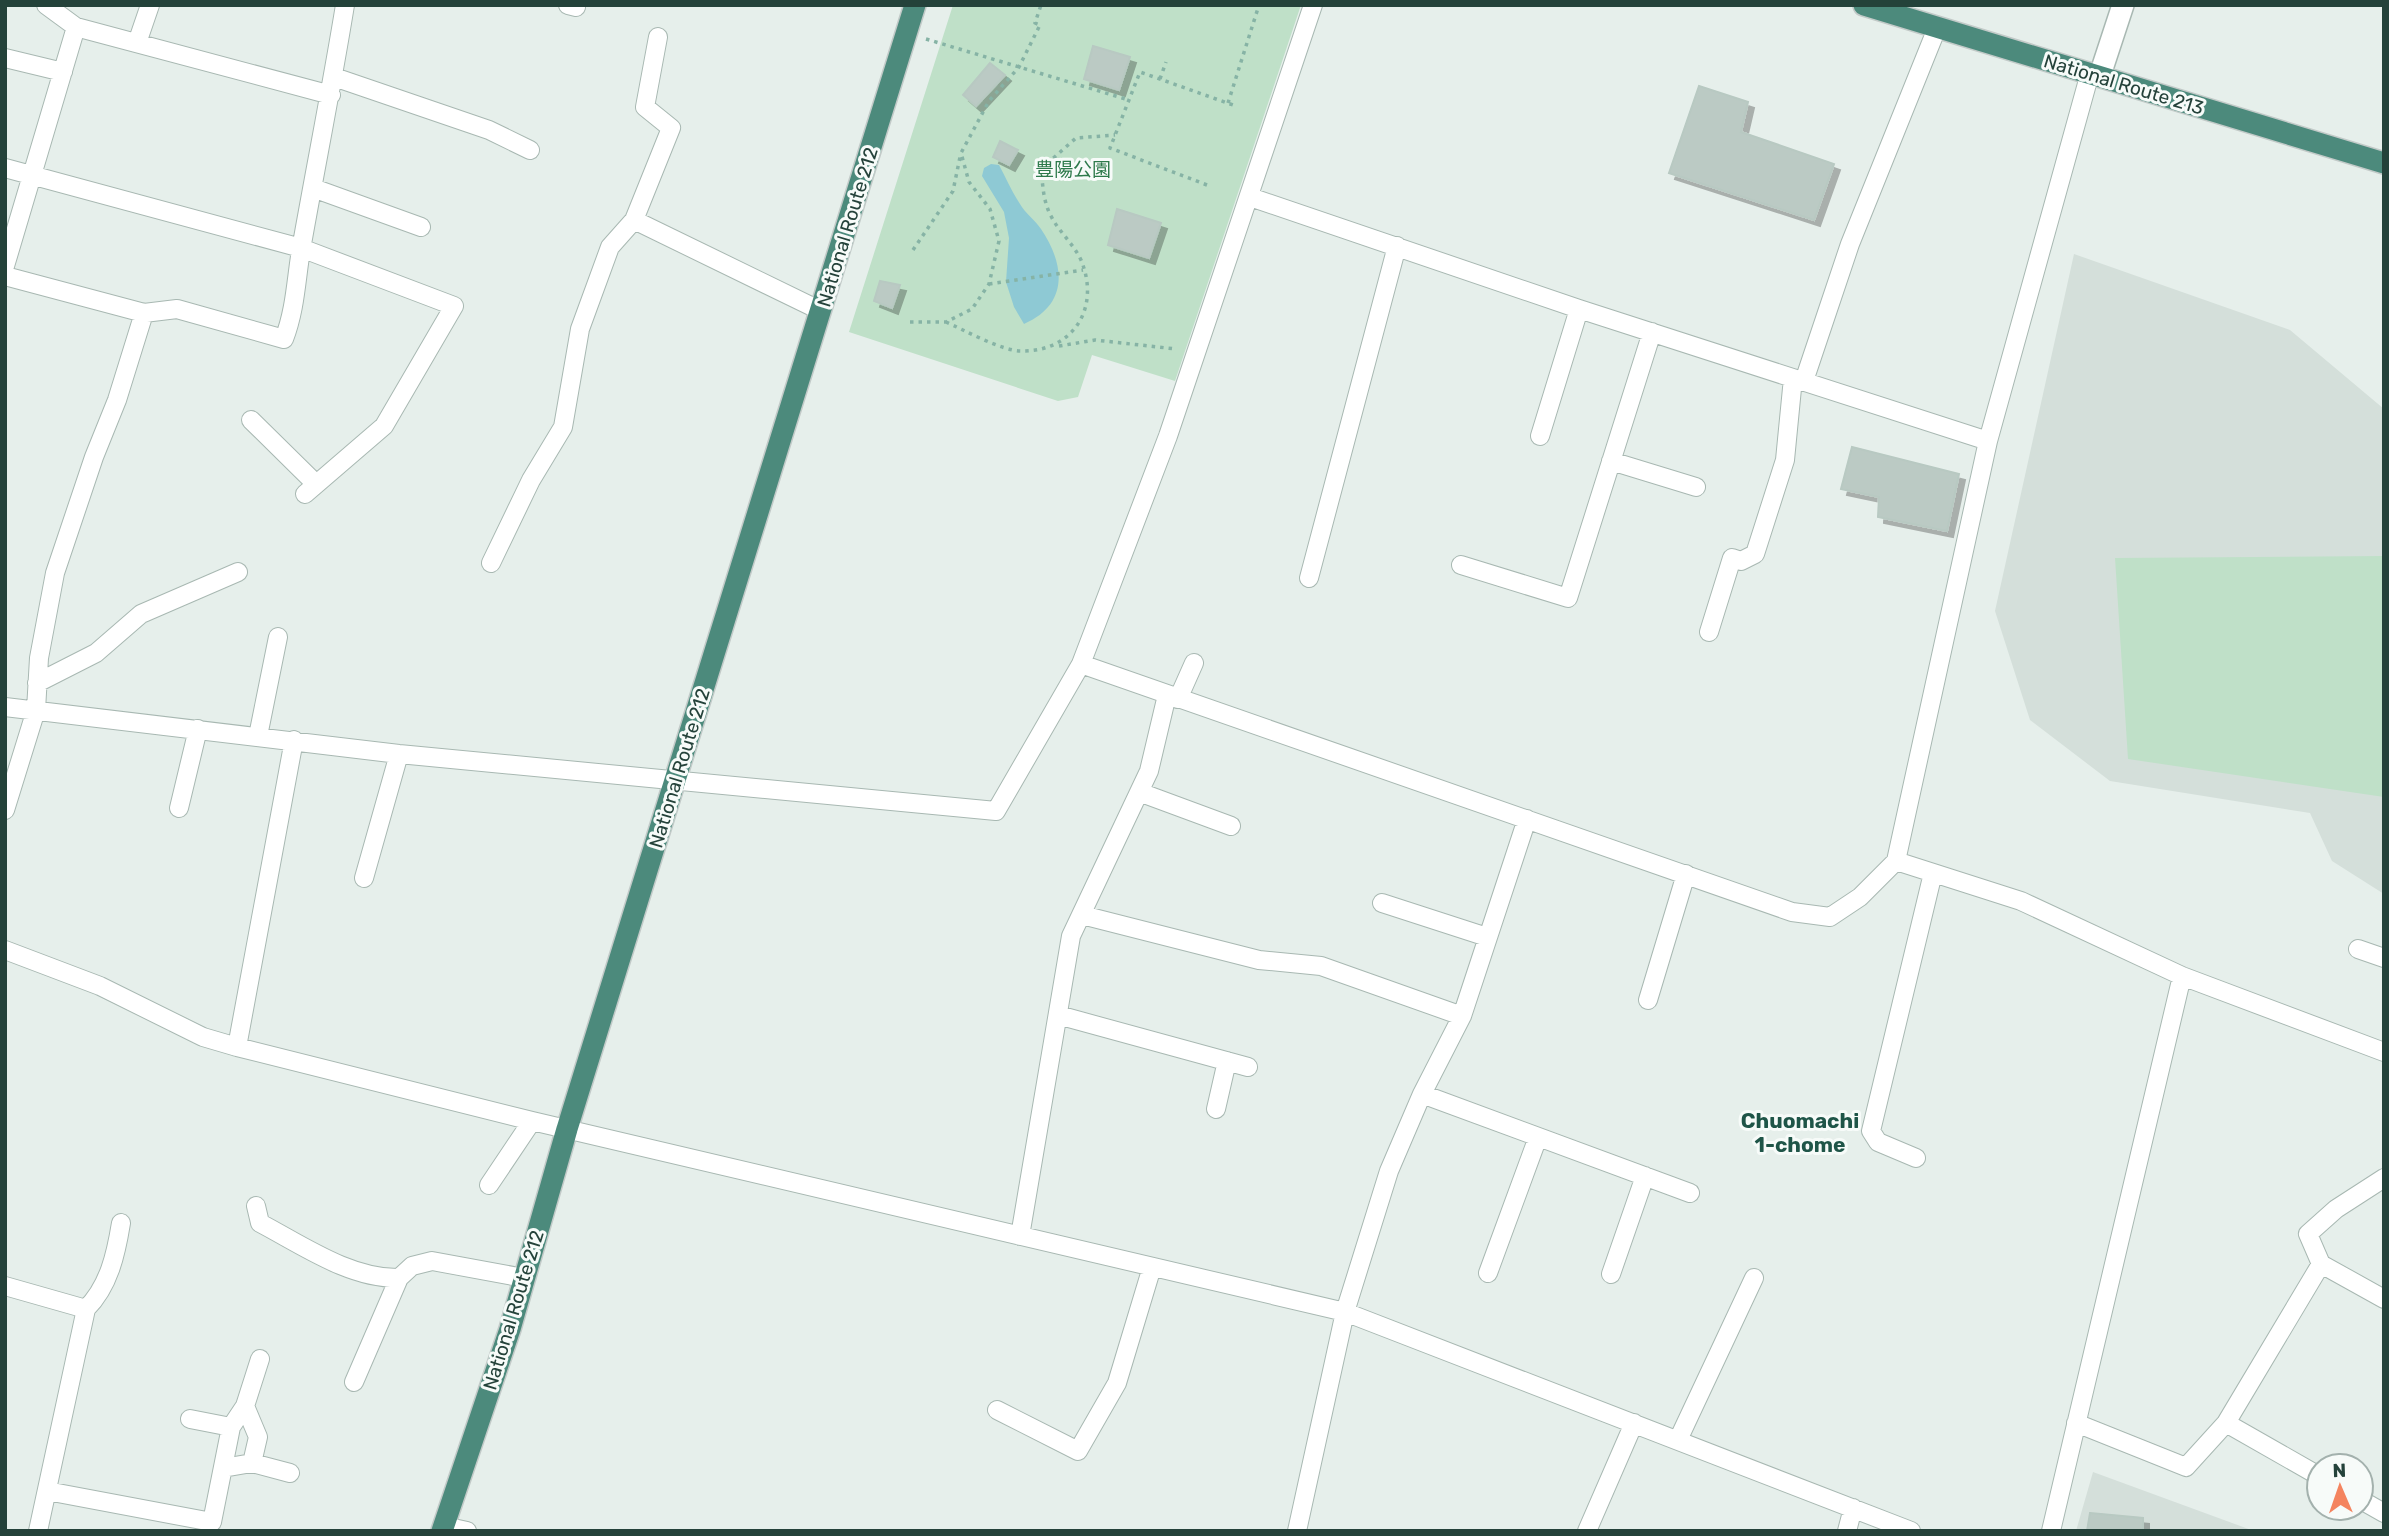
<svg xmlns="http://www.w3.org/2000/svg" width="2389" height="1536" viewBox="0 0 2389 1536" font-family="Rubik,'Noto Sans JP',sans-serif">
  <style>
    .built { fill: #d4dfda }
    .green { fill: #bfe0c8 }
    .water { fill: #8ec9d4 }
    .building { fill: #bbcac4; stroke: #b8c9c2; stroke-width: 2; filter: url(#shadow) }
    .lines { fill: none; stroke-linecap: round; stroke-linejoin: round }
    .minor-casing { stroke: #a8b8b2; stroke-width: 20 }
    .tertiary-casing { stroke: #a8b8b2; stroke-width: 24 }
    .trunk-casing { stroke: #c2cac8; stroke-width: 24 }
    .path { stroke: #86b3a5; stroke-width: 3.5; stroke-dasharray: 3.5 5; stroke-linecap: butt }
    .minor { stroke: #fff; stroke-width: 18 }
    .tertiary { stroke: #fff; stroke-width: 21 }
    .trunk { stroke: #4c8a7c; stroke-width: 21 }
    .labels { text-anchor: middle; stroke-width: 6; stroke-linejoin: round; paint-order: stroke }
    .street-label { font-size: 19px; fill: #24423a; stroke: #f7fbf9 }
    .park-label { font-size: 19px; fill: #2d7a4b; stroke: #f7fbf9 }
    .neighbourhood-label { font-size: 21px; font-weight: bold; fill: #1f5548; stroke: #f7fbf9 }
  </style>
  <defs>
    <filter id="shadow"><feDropShadow dx="6" dy="6" stdDeviation="0" flood-color="#0004"/></filter>
  </defs>
  <rect width="100%" height="100%" fill="#e6efeb"/>
  <path class="built" d="M2074,254L2290,330L2384,409V894L2332,861L2310,813L2110,781L2030,720L1995,611Z
    M2093,1472L2254,1531H2076Z"/>
  <path class="green" d="M953,5H1301L1175,381L1092,355L1078,397L1058,401L849,332Z
    M2384,556V797L2128,759L2115,558Z"/>
  <path class="water" d="M991,164L999,165C1006,178 1012,192 1020,204C1025,213 1035,220 1041,229C1066,266 1068,305 1024,324L1014,307L1006,282L1009,238L1004,212L982,176L984,168Z"/>
  <path class="building" d="M1093,46L1130,57L1119,90L1084,79Z
    M990,63L1005,75L976,106L963,95Z
    M1699,86L1748,102L1741,132L1834,164L1814,220L1669,173Z
    M1000,141L1018,150L1009,165L993,157Z
    M1117,209L1161,223L1149,258L1108,245Z
    M880,281L900,285L892,308L874,301Z
    M1852,447L1959,474L1947,531L1878,517L1879,497L1841,489Z
    M2090,1513L2143,1518V1531H2087Z"/>
  <g class="lines">
    <defs>
      <path id="minor" d="M46,5L76,27L331,95
        M568,5L576,7
        M658,37L645,107L671,128L634,220L821,311
        M137,43L150,5
        M5,58L63,72
        M334,77L489,130L530,150
        M5,168L301,248L454,306L384,426L305,494
        M313,188L421,227
        M1250,197L1579,309L1988,441
        M5,266L76,27
        M5,276L144,313L177,309L284,339C296,308 296,277 302,244C316,165 332,85 345,5
        M1804,381L1850,244L1937,28
        M251,420L316,484
        M1540,436L1579,309
        M1611,461L1696,487
        M491,563L531,480L563,427L580,329L610,247L634,220
        M1461,565L1568,598L1652,332
        M1309,578L1397,246
        M1709,632L1732,558L1741,561L1755,554L1785,460L1793,378
        M1081,664L1792,912L1830,917L1860,897L1896,861L1988,441L2090,73
        M37,683L96,653L141,614L238,572
        M1178,699L1194,663
        M5,707L399,754L996,811L1081,664L1168,436L1313,5
        M258,736L278,637
        M1139,792L1231,826
        M179,808L198,729
        M5,810L36,710L39,658L55,573L94,457L117,400L144,313
        M1896,861L2021,901L2182,976L2384,1052
        M364,878L399,754
        M1382,903L1487,937
        M1082,915L1259,960L1321,966L1462,1016
        M2358,949L2384,958
        M5,950L100,986L203,1037L237,1047L532,1121L1345,1312L1911,1531
        M1648,1000L1686,874
        M1058,1015L1248,1067
        M237,1047L294,740
        M1422,1094L1690,1193
        M1216,1109L1227,1061
        M1916,1158L1878,1142L1871,1131L1933,873
        M2384,1178L2336,1209L2308,1234L2321,1264L2384,1299
        M489,1185L532,1121
        M256,1206L260,1223C302,1245 350,1279 399,1278L412,1266L432,1261L524,1278
        M1020,1236L1071,936L1149,771L1167,695
        M1488,1273L1538,1137
        M1611,1274L1645,1176
        M5,1286L86,1309
        M354,1382L399,1278
        M997,1410L1078,1451L1117,1383L1152,1267
        M190,1419L231,1427
        M2076,1423L2186,1467L2226,1423L2321,1264
        M2226,1423L2319,1476
        M1678,1440L1754,1278
        M252,1463L290,1473
        M223,1468L252,1463L258,1437L245,1406
        M47,1491L212,1522L231,1427L245,1406L260,1359
        M2361,1500L2384,1513
        M444,1526L467,1531
        M38,1531L86,1309C109,1286 116,1254 121,1223
        M1297,1531L1345,1312L1389,1171L1422,1094L1462,1016L1527,819
        M1587,1531L1634,1423
        M1847,1531L1853,1508
        M2051,1531L2182,976"/>
      <path id="tertiary" d="M2100,75L2123,5"/>
      <path id="trunk" d="M1864,5L2384,163
        M442,1531L510,1329L567,1129L915,5"/>
    </defs>
    <use href="#minor" class="minor-casing"/>
    <use href="#tertiary" class="tertiary-casing"/>
    <use href="#trunk" class="trunk-casing"/>
    <path class="path" d="M926,39L1129,100
      M1160,79L1166,62
      M1228,103L1259,5
      M1207,185L1110,148L1140,72L1233,105
      M913,250L953,191L960,157
      M989,284L1083,270
      M910,322H946L972,309L989,284L999,241L990,209L969,182L961,153L989,101L1019,67L1040,25L1035,23L1041,5
      M946,322C964,330 1002,351 1021,351C1073,352 1101,308 1081,260C1073,243 1059,232 1051,216C1043,201 1043,186 1041,169L1076,138L1115,135
      M1059,346L1095,340L1176,349"/>
    <use href="#minor" class="minor"/>
    <use href="#tertiary" class="tertiary"/>
    <use href="#trunk" class="trunk"/>
  </g>
  <g class="labels">
    <g class="street-label">
      <text transform="translate(2124 84) rotate(17)" y="7">National Route 213</text>
      <text transform="translate(847 227) rotate(-73)" y="7">National Route 212</text>
      <text transform="translate(679 768) rotate(-73)" y="7">National Route 212</text>
      <text transform="translate(513 1310) rotate(-73)" y="7">National Route 212</text>
    </g>
    <g class="park-label">
      <text x="1073" y="176">豊陽公園</text>
    </g>
    <g class="neighbourhood-label">
      <text x="1800" y="1128">Chuomachi<tspan x="1800" dy="24">1-chome</tspan></text>
    </g>
  </g>
  <rect width="2389" height="1536" fill="none" stroke="#24423a" stroke-width="14"/>
  <g transform="translate(2340 1487) rotate(358)"><circle r="33" fill="#f7fbf9" stroke="#a3b1ad" stroke-width="2"/>
  <path d="M0-5L12 26L0 18L-12 26Z" fill="#f4845f"/>
  <text y="-10" font-size="19" font-weight="bold" text-anchor="middle" fill="#24423a">N</text>
  </g>
</svg>
